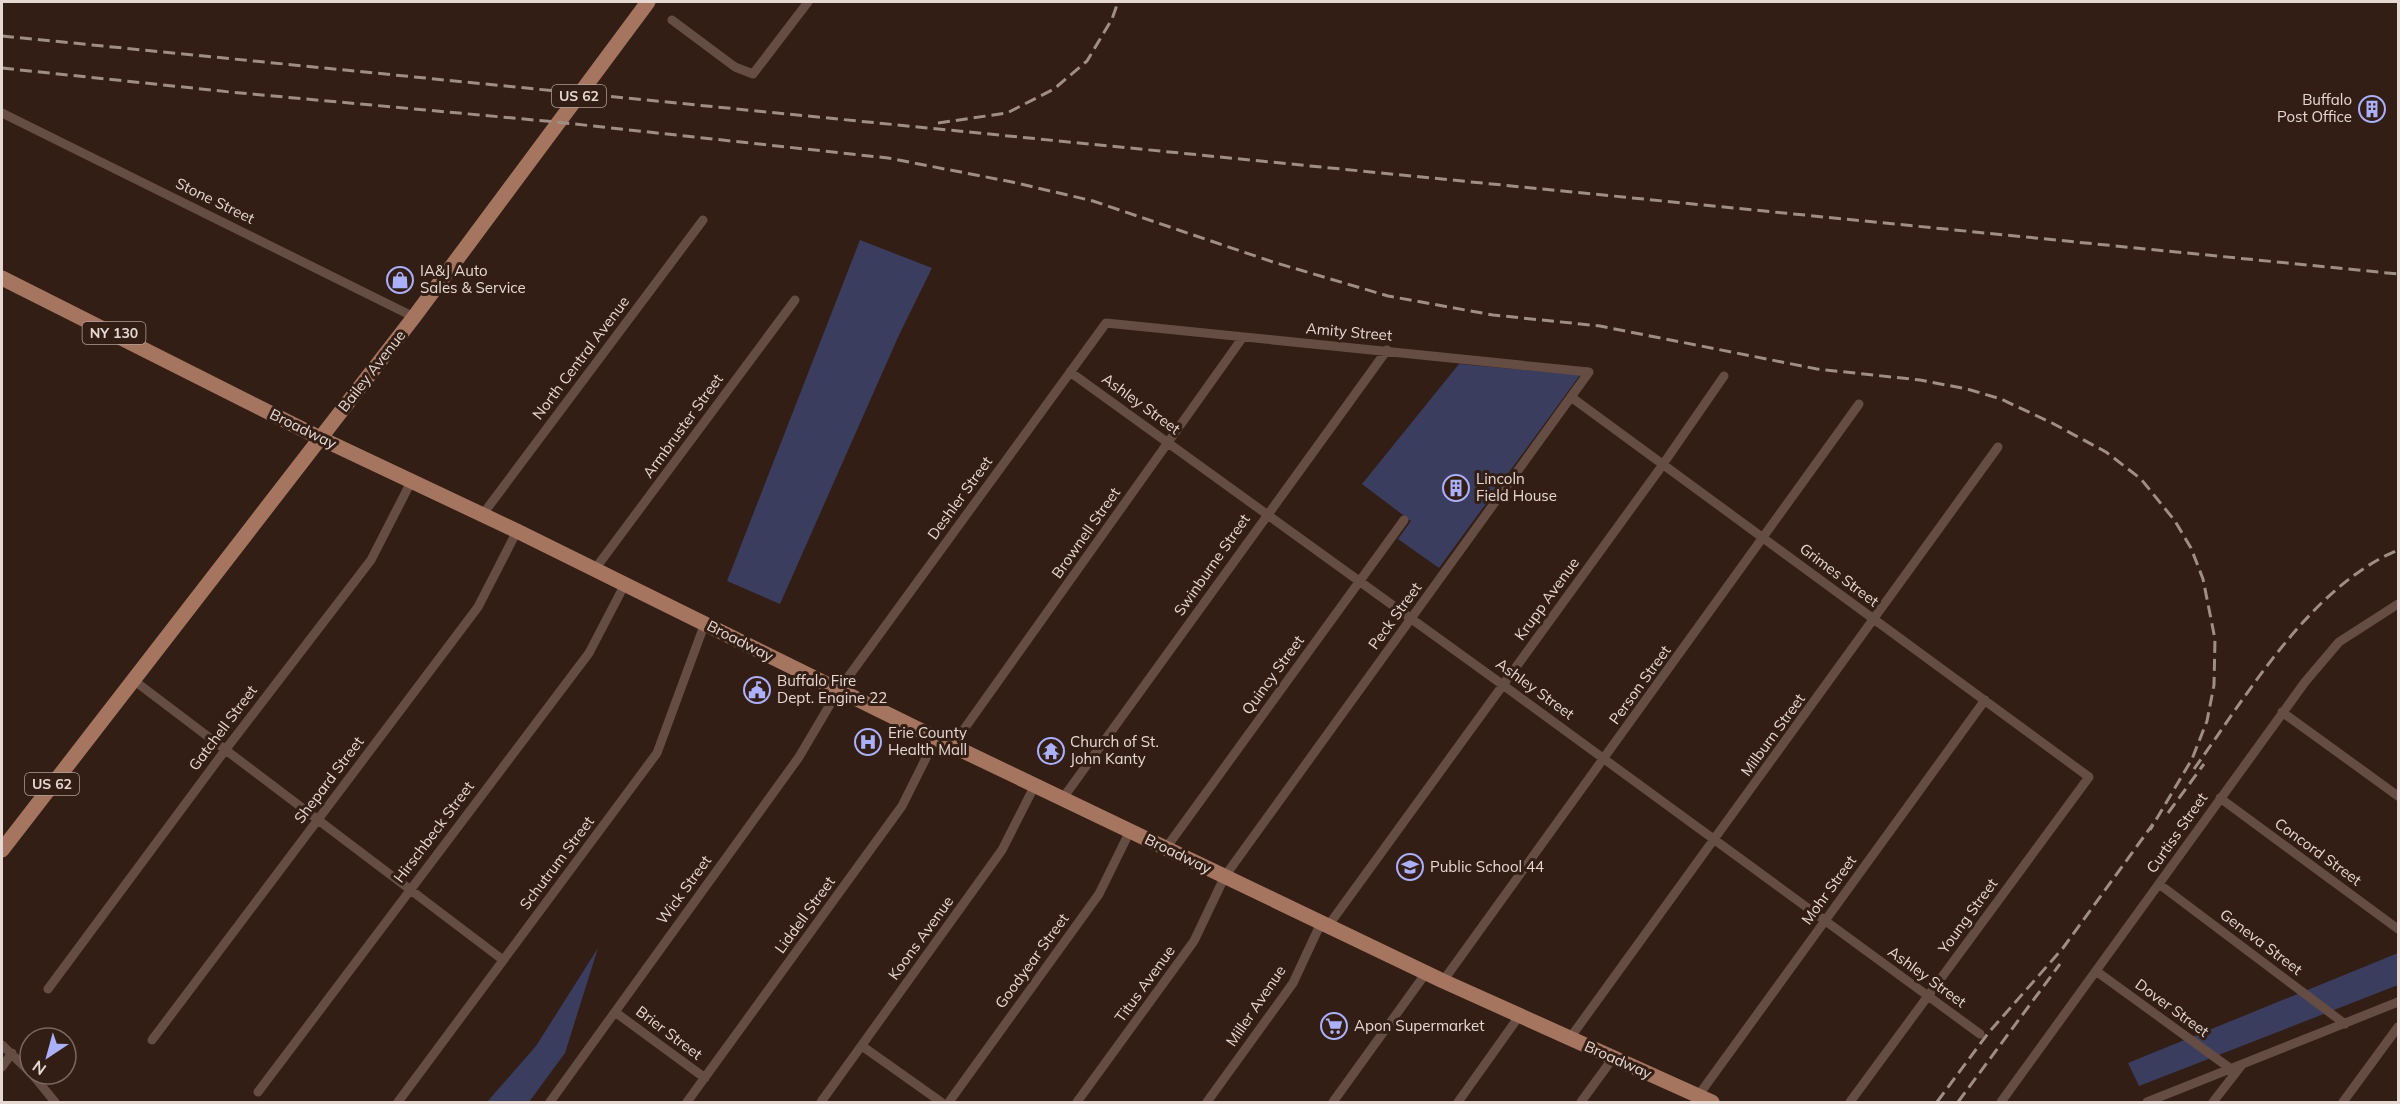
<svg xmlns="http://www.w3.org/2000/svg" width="2400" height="1104" viewBox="0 0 2400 1104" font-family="Mulish,sans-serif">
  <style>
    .green { fill: #3b3d5e }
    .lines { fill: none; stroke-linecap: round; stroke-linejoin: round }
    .minor { stroke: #654d43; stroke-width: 9 }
    .primary { stroke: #a6755f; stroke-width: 15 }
    .rail { stroke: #9e8e86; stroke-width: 3; stroke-dasharray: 12 6; stroke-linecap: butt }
    .labels { text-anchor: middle; stroke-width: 6; stroke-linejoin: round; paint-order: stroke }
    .shield { fill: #321e15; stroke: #b0a099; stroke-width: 1.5 }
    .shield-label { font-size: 14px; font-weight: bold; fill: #e6d8d2 }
    .poi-label { font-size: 15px; fill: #e6d8d2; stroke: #321e15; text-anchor: start }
    .street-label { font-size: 15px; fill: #e6d8d2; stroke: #321e15 }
  </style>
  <rect width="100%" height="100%" fill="#321e15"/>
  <path class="green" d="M860,240L932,268L899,335L780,604L727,581Z
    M1459,364L1580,375L1439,568L1398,539L1411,521L1362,484Z
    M598,948L565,1053L529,1102H487L536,1046Z
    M2398,953V985L2139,1086L2128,1063Z"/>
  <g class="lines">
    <path class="minor" d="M672,20L735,67L753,74L808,2
      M2,113L414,317
      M1070,372L1503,685L1980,1034
      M1571,397L2089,777L1850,1102
      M483,514L703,220
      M595,569L795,300
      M132,679L503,960
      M2282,712L2398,796
      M952,746L1243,337
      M1063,798L1387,350
      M2220,798L2398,929
      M1166,848L1404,520
      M2159,884L2345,1024
      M1328,926L1659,470L1724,376
      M2096,971L2231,1069
      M1443,981L1859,404
      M48,989L226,749L371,560L412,480
      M615,1012L705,1078
      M1570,1038L1998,447
      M152,1040L478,607L517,531
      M2,1045L30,1072
      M862,1046L941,1102
      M2,1067L12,1053
      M32,1074L55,1102
      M258,1092L589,653L625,584
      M1698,1096L1985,700
      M398,1102L657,753L705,623
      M550,1102L799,757L838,691L1106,323L1589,372L1225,876L1194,941L1077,1102
      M687,1102L902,806L936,738
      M821,1102L1002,850L1035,785
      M949,1102L1099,894L1130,831
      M1207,1102L1293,983L1321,923
      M1333,1102L1426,973
      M1458,1102L1520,1015
      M1581,1102L1613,1058
      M2001,1102L2305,682L2339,642L2398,604
      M2147,1102L2398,1002
      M2213,1102L2241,1066
      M2343,1102L2398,1027"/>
    <path class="primary" d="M2,278L320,438L517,531L936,738L1443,981L1712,1102
      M2,850L414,317L648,2"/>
    <path class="rail" d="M2,36L2398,274
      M2,68L230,92L556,122L888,158L1012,182L1093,201L1273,262L1388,296L1493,315L1600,326L1817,369L1920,380L1967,389L2001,399L2052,423L2106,452L2141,479L2175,521L2191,548L2203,579L2215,639L2214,685L2207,721L2192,759L2150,830
      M938,123L1007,113L1054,89L1087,61L1112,19L1118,2
      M2194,769C2248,694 2310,587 2398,550
      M2168,813L2204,764
      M1937,1102L1989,1032L2063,948L2153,824
      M1958,1102L2060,964"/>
  </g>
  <defs>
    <symbol id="building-ring" viewBox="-11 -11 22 22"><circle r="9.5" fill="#321e15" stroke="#aab0fb" stroke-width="1.5"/><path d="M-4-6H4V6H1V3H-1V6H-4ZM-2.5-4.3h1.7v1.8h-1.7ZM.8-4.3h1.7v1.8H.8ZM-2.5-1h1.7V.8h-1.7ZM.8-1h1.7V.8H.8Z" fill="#aab0fb"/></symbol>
    <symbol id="shop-ring" viewBox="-11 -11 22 22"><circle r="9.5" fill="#321e15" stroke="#aab0fb" stroke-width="1.5"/><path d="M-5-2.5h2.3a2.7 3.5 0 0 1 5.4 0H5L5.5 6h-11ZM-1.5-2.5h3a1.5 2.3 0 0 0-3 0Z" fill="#aab0fb"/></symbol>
    <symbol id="civic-ring" viewBox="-11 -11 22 22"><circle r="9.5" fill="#321e15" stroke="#aab0fb" stroke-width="1.5"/><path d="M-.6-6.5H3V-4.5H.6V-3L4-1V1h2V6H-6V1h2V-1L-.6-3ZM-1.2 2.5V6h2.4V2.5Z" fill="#aab0fb"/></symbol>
    <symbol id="hospital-ring" viewBox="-11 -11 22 22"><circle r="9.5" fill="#321e15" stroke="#aab0fb" stroke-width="1.5"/><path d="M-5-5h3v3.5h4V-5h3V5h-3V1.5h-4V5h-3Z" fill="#aab0fb"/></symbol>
    <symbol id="temple-ring" viewBox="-11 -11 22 22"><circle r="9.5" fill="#321e15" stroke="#aab0fb" stroke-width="1.5"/><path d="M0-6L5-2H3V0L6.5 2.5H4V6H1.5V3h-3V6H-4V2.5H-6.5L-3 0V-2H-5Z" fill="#aab0fb"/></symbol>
    <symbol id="school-ring" viewBox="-11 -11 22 22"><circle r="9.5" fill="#321e15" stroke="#aab0fb" stroke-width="1.5"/><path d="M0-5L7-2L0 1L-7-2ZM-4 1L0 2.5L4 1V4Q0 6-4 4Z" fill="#aab0fb"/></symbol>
    <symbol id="supermarket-ring" viewBox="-11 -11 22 22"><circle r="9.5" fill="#321e15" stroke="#aab0fb" stroke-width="1.5"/><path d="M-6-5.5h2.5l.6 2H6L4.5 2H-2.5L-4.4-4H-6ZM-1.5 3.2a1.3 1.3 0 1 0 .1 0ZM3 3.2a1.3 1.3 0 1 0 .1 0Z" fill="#aab0fb"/></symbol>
  </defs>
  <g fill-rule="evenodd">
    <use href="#building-ring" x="2357" y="94" width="30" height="30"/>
    <use href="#shop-ring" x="385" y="265" width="30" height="30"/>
    <use href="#building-ring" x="1441" y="473" width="30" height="30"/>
    <use href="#civic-ring" x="742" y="675" width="30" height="30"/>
    <use href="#hospital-ring" x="853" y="727" width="30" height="30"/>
    <use href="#temple-ring" x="1036" y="736" width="30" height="30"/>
    <use href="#school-ring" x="1395" y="852" width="30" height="30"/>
    <use href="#supermarket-ring" x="1319" y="1011" width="30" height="30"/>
  </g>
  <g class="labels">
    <g class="shield">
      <rect x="552" y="85" width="54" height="22" rx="4.5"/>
      <rect x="82.5" y="322" width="63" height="22" rx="4.5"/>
      <rect x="25" y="773" width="54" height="22" rx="4.5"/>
    </g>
    <g class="shield-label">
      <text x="579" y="101">US 62</text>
      <text x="114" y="338">NY 130</text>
      <text x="52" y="789">US 62</text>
    </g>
    <g class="poi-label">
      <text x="2352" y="105" text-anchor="end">Buffalo<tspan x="2352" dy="17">Post Office</tspan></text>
      <text x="420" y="276">IA&amp;J Auto<tspan x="420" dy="17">Sales &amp; Service</tspan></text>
      <text x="1476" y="484">Lincoln<tspan x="1476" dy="17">Field House</tspan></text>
      <text x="777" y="686">Buffalo Fire<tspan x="777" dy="17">Dept. Engine 22</tspan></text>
      <text x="888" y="738">Erie County<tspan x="888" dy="17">Health Mall</tspan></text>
      <text x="1070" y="747">Church of St.<tspan x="1070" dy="17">John Kanty</tspan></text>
      <text x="1430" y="872">Public School 44</text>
      <text x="1354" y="1031">Apon Supermarket</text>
    </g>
    <g class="street-label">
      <text transform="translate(215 201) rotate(26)" y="5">Stone Street</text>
      <text transform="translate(1349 332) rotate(5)" y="5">Amity Street</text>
      <text transform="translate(581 358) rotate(-53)" y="5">North Central Avenue</text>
      <text transform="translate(372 371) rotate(-52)" y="5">Bailey Avenue</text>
      <text transform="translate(1141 404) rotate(36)" y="5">Ashley Street</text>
      <text transform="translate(683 426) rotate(-54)" y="5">Armbruster Street</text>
      <text transform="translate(303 429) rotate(26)" y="5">Broadway</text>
      <text transform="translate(960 498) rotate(-54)" y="5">Deshler Street</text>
      <text transform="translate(1086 533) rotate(-55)" y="5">Brownell Street</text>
      <text transform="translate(1212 565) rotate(-55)" y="5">Swinburne Street</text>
      <text transform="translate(1839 575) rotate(37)" y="5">Grimes Street</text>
      <text transform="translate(1547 599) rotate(-54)" y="5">Krupp Avenue</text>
      <text transform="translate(1395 616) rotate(-54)" y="5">Peck Street</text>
      <text transform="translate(740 641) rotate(27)" y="5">Broadway</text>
      <text transform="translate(1273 675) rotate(-54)" y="5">Quincy Street</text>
      <text transform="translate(1640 685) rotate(-54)" y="5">Person Street</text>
      <text transform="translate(1535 689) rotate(36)" y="5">Ashley Street</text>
      <text transform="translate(223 728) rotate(-53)" y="5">Gatchell Street</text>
      <text transform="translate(1773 735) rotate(-54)" y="5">Milburn Street</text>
      <text transform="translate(329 780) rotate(-53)" y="5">Shepard Street</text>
      <text transform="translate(434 832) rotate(-53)" y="5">Hirschbeck Street</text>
      <text transform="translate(2177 833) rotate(-55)" y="5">Curtiss Street</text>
      <text transform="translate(2318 852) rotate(36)" y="5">Concord Street</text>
      <text transform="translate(1178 854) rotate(26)" y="5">Broadway</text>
      <text transform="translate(557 863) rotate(-53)" y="5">Schutrum Street</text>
      <text transform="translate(684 890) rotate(-54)" y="5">Wick Street</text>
      <text transform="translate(1829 890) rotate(-54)" y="5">Mohr Street</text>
      <text transform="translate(805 915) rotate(-54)" y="5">Liddell Street</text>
      <text transform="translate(1968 916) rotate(-54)" y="5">Young Street</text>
      <text transform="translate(921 938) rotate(-54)" y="5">Koons Avenue</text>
      <text transform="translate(2261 942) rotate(37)" y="5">Geneva Street</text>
      <text transform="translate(1032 961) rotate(-54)" y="5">Goodyear Street</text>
      <text transform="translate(1927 977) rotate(36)" y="5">Ashley Street</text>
      <text transform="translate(1145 984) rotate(-54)" y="5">Titus Avenue</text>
      <text transform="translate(1256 1006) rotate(-56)" y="5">Miller Avenue</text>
      <text transform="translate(2172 1008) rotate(36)" y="5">Dover Street</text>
      <text transform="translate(669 1033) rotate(37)" y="5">Brier Street</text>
      <text transform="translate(1618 1060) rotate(24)" y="5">Broadway</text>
    </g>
  </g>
  <rect width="2400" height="1104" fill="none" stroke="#e6d8d2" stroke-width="6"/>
  <g transform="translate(48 1056) rotate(216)"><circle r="28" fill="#321e15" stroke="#7a6861" stroke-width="1.5"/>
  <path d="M0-4.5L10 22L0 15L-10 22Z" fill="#aab0fb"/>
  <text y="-9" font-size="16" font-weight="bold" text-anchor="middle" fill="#e6d8d2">N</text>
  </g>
</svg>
